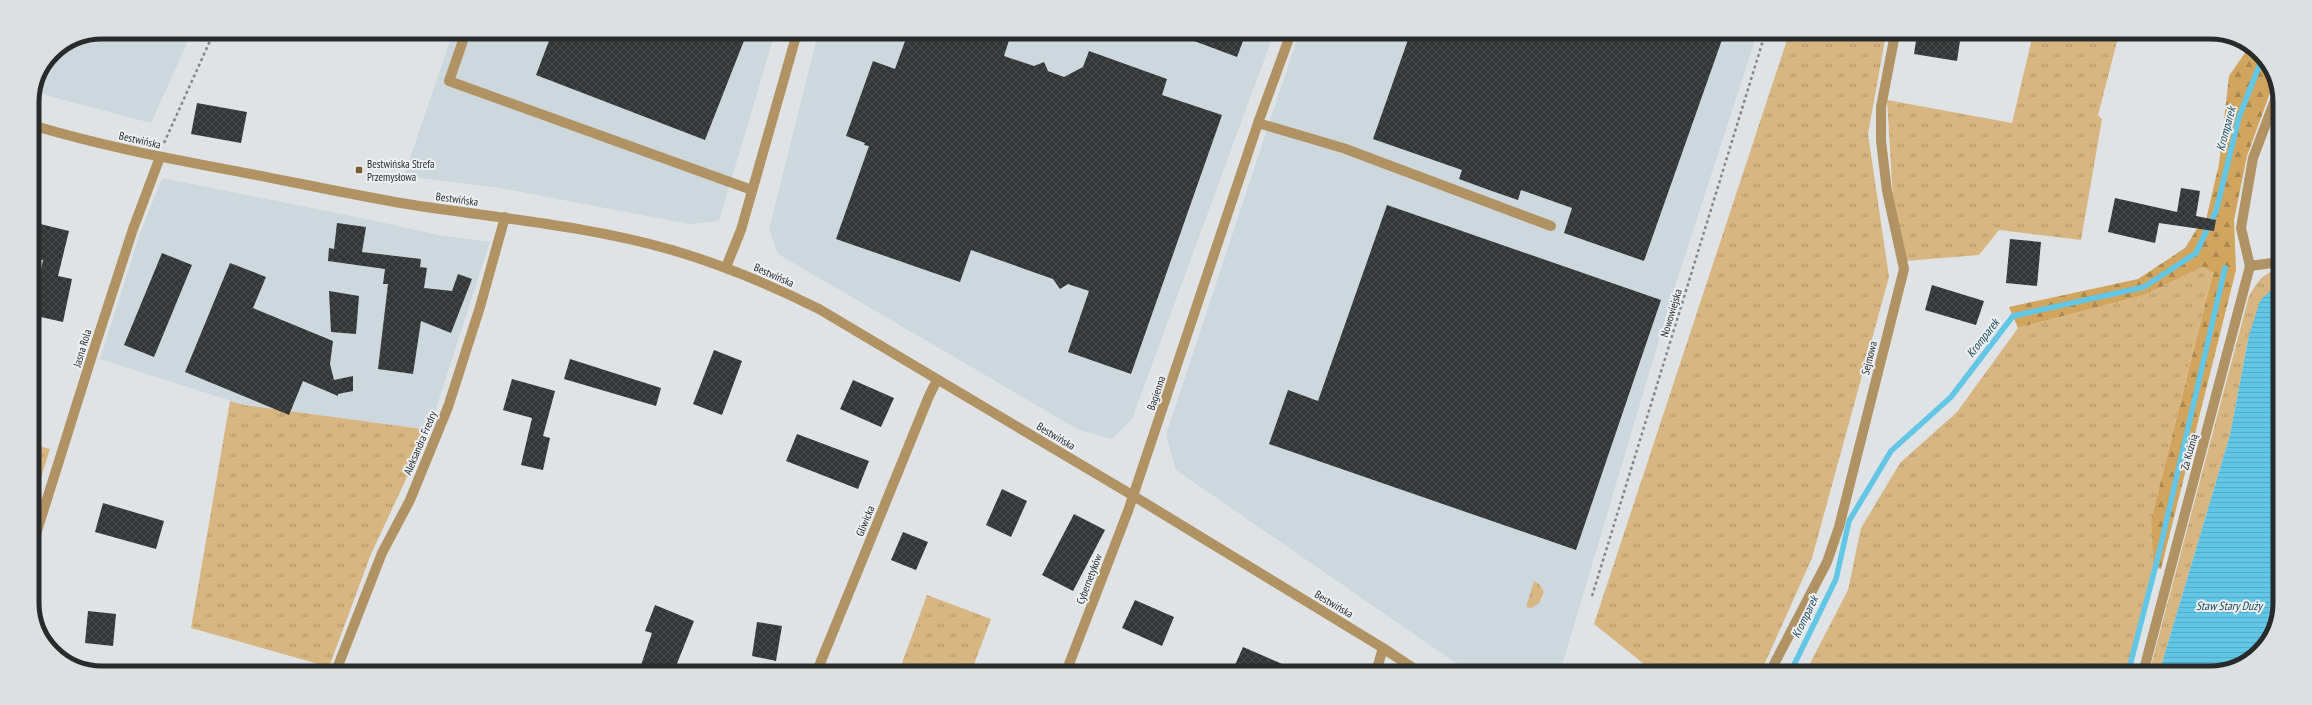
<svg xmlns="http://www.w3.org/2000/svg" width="2312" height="705" viewBox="0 0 2312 705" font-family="'PT Sans Narrow',sans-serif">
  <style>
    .built { fill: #ccd8dd }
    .grass { fill: url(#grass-tufts) }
    .forest { fill: url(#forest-firs) }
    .water { fill: url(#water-rules) }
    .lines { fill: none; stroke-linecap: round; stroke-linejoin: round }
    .stream { stroke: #62c7e6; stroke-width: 5.5 }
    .building { fill: url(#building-cross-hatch) }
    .path { stroke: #838687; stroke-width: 2.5; stroke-dasharray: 3 3; stroke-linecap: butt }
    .minor { stroke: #b09263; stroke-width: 10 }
    .poi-dot { fill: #795d30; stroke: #ecf0f2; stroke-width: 1.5 }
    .labels { text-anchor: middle; stroke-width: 4; stroke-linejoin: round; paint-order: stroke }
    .street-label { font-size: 11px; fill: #292b2b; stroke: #ecf0f2 }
    .poi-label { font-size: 11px; fill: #292b2b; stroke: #ecf0f2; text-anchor: start }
    .water-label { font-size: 12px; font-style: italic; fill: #1b4855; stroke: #ecf0f2 }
    .rim { fill: none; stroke: #292b2b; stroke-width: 5 }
  </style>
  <defs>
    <pattern id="grass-tufts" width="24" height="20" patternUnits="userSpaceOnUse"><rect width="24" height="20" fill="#d8b681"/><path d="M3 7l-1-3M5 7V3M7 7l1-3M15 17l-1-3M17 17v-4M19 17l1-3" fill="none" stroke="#af946a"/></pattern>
    <pattern id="forest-firs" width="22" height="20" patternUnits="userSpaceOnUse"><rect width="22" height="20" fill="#d1a55e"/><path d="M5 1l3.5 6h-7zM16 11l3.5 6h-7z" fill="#aa874e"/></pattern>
    <pattern id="water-rules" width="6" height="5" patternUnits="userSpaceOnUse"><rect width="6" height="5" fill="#62c7e6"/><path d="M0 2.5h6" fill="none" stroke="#55abc5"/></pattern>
    <pattern id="building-cross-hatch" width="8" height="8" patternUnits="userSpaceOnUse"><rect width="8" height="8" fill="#343738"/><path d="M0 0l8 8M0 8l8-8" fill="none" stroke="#494b4c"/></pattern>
  </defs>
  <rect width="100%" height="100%" fill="#dfe3e5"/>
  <path class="built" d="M102,32H192L151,123L34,92L37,75L53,52L75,37Z
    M453,32L775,33L719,221L689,224L500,188L404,176Z
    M818,33H1274L1132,419L1112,439L1079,430L778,254L769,229Z
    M1299,33L1757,34L1676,283L1560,672H1469L1176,470L1166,435Z
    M162,178L376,221L438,235L490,242L429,430L244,405L100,359L141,231Z"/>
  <path class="grass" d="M1789,34H1886L1868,134L1889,277L1812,558L1761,672H1654L1594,624Z
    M2033,34H2119L2098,115L2102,119L2081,240L1999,230L1979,255L1905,261L1893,199L1887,100L2012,123Z
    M2203,267L2213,271L2151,520L2153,567L2126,673H1805L1848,590L1861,528L1900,463L1957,412L2018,328L2144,295Z
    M2279,269V287L2273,288L2249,335L2230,435L2159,673H2149L2249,296C2257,282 2263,273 2279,269Z
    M230,401L244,405L429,430L371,554L329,667L191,628Z
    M32,444L50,449L32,507Z
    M1534,581L1539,584L1544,592L1539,603L1531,608L1526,607Z
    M927,595L991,619L971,672L899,671Z"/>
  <path class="forest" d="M2249,47L2263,56L2274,82L2247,156L2234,220L2236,270L2161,569L2153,567L2151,520L2213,272L2203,267L2144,295L2018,328L2009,307L2138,279L2185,248L2200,224H2205L2219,164L2229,76Z"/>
  <path class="water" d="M2279,287L2278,622L2253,659L2211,673H2159L2230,435L2249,335L2260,301L2273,288Z"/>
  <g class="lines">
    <path class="stream" d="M1790,673L1836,579L1849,521L1891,451L1951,397L2013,316L2144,287L2196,253L2216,211L2239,117L2263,56
      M2128,673L2159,553L2225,268"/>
  </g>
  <path class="building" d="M552,33H747L705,140L536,75Z
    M908,33H999L1010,37L1004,56L1034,66L1044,62L1048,71L1064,77L1083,67L1089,51L1167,79L1162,95L1222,115L1131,374L1068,352L1089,291L1068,284L1060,289L1053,279L971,250L960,282L836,239L869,146L864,145L865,143L846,136L873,61L895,69Z
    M1178,33H1246L1237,57L1178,35Z
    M1410,34H1724L1644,261L1564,233L1572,208L1521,190L1518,200L1489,190L1459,179L1462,170L1373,139Z
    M1917,34H1961L1957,61L1914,54Z
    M197,103L247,112L241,143L191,134Z
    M2181,188L2200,191L2196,216L2216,220L2214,231L2159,223L2155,243L2108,232L2115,198L2177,212Z
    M1387,205L1661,300L1576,550L1269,444L1288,390L1318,401Z
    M32,222L69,231L58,276L72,279L63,322L32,315L43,260L32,257Z
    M337,223L366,227L362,252L421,259L420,267L427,268L424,288L452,291L458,274L472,279L451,333L421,321L413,374L378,369L388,284H383L385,269L328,261L329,248L334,249Z
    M2010,239L2041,242L2037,286L2006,283Z
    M162,253L192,265L154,357L124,345Z
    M230,263L266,277L253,308L333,341L330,364L334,380L353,376V391L338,394V396L303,381L289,415L185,372Z
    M1932,285L1984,301L1976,325L1925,310Z
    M329,291L359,296L356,334L331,332Z
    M714,350L742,361L722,415L693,404Z
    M570,359L661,388L656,406L564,379Z
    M512,379L555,391L543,436L550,438L543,470L521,465L532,418L503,410Z
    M853,380L894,398L881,427L840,409Z
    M797,434L869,461L858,489L786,461Z
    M1002,489L1027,501L1011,537L986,525Z
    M103,503L164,521L156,549L95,532Z
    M1074,514L1105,530L1073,591L1042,575Z
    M903,532L928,542L916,570L891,560Z
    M1135,600L1174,617L1162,646L1122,628Z
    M655,605L694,621L674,671H639L652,633L645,631Z
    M88,611L116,614L113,646L85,643Z
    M757,622L782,626L776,661L752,656Z
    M1243,647L1301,672H1232Z"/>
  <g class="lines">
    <path class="path" d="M164,143L214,32
      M1592,596L1765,34"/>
    <path class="minor" d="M466,32L449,81L752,190
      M1258,123L1343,148L1551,226
      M32,125C104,147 177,160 251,174C303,184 354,195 407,204C495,218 585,225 672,250C723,265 771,285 819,309L1132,495L1383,648L1419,672
      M2250,266L2241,228L2253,158L2278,92
      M726,267L741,230L797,33
      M32,547L95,346L133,229L160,157
      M336,671L382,553L410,500L448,407L480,307L505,217
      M817,671L929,396L937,380
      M1066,672L1128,511L1258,123L1291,33
      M1376,672L1383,648
      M1770,672L1827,562L1839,527L1904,269L1887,191L1881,141V107L1895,34
      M2143,673L2250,266L2279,262"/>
  </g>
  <rect class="poi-dot" x="355" y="166" width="8" height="8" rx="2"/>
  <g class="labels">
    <g class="street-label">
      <text transform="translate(140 140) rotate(13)" y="4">Bestwińska</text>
      <text transform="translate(457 199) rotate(8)" y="4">Bestwińska</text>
      <text transform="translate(774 275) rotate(24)" y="4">Bestwińska</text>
      <text transform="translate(1671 313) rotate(-73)" y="4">Nowowiejska</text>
      <text transform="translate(82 348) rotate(-73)" y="4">Jasna Rola</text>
      <text transform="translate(1869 358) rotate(-76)" y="4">Sejmowa</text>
      <text transform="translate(1156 393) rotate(-71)" y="4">Bagienna</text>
      <text transform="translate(1056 436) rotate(31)" y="4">Bestwińska</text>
      <text transform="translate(420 443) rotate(-67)" y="4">Aleksandra Fredry</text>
      <text transform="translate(2189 452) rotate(-75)" y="4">Za Kuźnią</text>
      <text transform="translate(865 521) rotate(-68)" y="4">Gliwicka</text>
      <text transform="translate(1089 579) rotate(-69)" y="4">Cybernetyków</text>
      <text transform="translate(1334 604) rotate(31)" y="4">Bestwińska</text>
    </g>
    <g class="poi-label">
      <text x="367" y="168">Bestwińska Strefa<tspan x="367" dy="13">Przemysłowa</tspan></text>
    </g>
    <g class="water-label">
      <text transform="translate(2226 129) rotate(-75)" y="4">Kromparek</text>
      <text transform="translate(1983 338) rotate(-52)" y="4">Kromparek</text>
      <text x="2229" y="610">Staw Stary Duży</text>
      <text transform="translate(1805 617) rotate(-64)" y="4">Kromparek</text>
    </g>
  </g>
  <path d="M0 0H2312V705H0ZM102 39H2210A63 63 0 0 1 2273 102V603A63 63 0 0 1 2210 666H102A63 63 0 0 1 39 603V102A63 63 0 0 1 102 39Z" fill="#dce0e2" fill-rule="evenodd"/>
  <path class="rim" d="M102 39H2210A63 63 0 0 1 2273 102V603A63 63 0 0 1 2210 666H102A63 63 0 0 1 39 603V102A63 63 0 0 1 102 39Z"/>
</svg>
